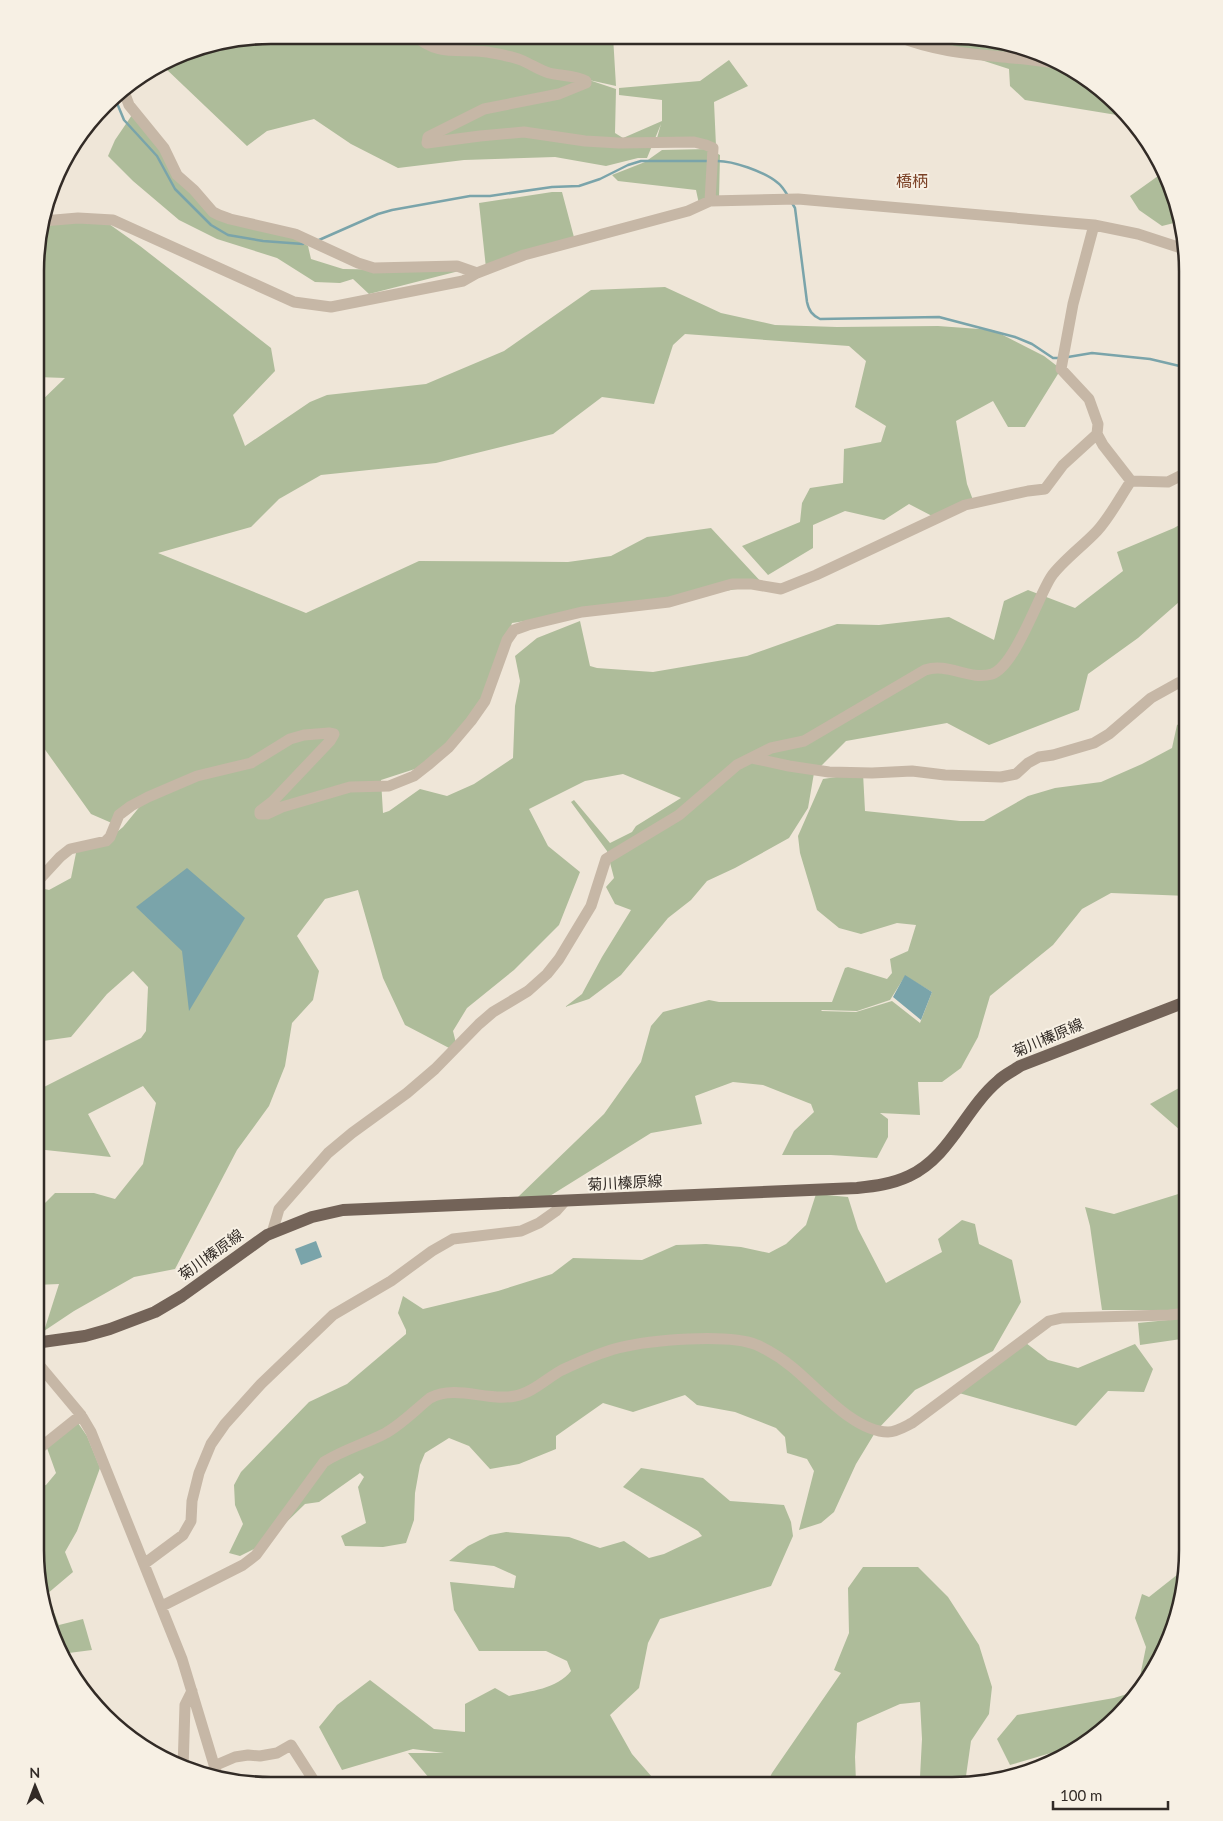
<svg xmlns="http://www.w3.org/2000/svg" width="1223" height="1821" viewBox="0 0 1223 1821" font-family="Lato,'Noto Sans JP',sans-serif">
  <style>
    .green { fill: #aebc9a; fill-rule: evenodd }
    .water { fill: #7aa4aa }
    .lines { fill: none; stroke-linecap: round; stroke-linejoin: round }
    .stream { stroke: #7aa4aa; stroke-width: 2.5 }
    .minor { stroke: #c6b7a6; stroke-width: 11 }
    .major { stroke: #736358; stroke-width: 12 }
    .labels { text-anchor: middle; stroke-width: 4; stroke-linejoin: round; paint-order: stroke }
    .street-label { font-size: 15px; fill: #322b26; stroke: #f7f0e4 }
    .neighbourhood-label { font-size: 16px; fill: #7b4125; stroke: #f7f0e4 }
    .rim { fill: none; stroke: #322b26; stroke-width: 2.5 }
  </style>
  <rect width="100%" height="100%" fill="#efe6d8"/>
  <path class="green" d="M271,35L613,36L616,86L589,80L616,89L615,133L623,138L662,121V100L619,95V88L700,81L729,60L748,86L714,102L716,146L657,138L661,124L647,158H638L606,166L555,157L464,160L398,168L351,144L314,119L267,131L247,146L163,66L195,48Z
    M910,37H983L1042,53L1095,84L1129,117L1025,100L1010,86L1009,69Z
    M132,115L214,216L284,231L308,246L311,259L343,269L459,271L369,294L353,279L340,283L315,282L277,258L217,239L179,220L133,181L108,156L115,140Z
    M709,149L720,155L719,199L699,204L696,190L618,181L612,175L645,162L662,150Z
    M1165,171L1170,180L1178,222L1162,226L1139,210L1130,196Z
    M552,192H562L575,241L486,268L479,203Z
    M102,219L140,246L271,348L275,371L233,415L245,446L310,402L327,395L426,384L504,351L591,290L665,287L721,313L775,325L837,327L938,326L993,330L1044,356L1061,369L1025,427H1008L993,401L956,421L967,484L973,500L934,517L909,504L884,520L845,511L813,525V548L768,575L742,546L800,522L802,503L810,488L843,483L844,449L881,442L886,426L855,407L866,361L849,346L685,334L673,345L654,404L602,397L553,434L436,463L321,475L279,499L251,527L158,553L306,613L419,561L568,562L611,556L647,537L711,528L764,585L512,623L486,697L457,737L421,767L381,780L383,813L389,811L420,789L447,796L474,784L513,758L515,706L520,681L515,656L537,638L580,621L590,666L597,668L653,672L747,656L837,624L879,625L949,617L994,640L1004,601L1028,590L1075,608L1123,571L1117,552L1174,528L1188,520V599L1179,602L1138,638L1088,674L1079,710L989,745L947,723L846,741L814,773L808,808L789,838L735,868L707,881L691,900L668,918L621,975L589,999L565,1007L582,994L602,957L631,910L615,904L606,887L614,878L607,851L571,802L574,800L610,843L632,832L636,826L681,798L623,774L585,781L529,809L548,846L580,872L559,925L514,970L467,1008L453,1031L456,1043L451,1049L405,1025L383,978L358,890L325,899L297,936L319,971L313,1000L292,1023L285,1066L269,1106L237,1150L175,1269L134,1277L74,1311L44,1331L59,1284L35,1285L36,1212L55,1193H94L115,1199L143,1164L156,1103L143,1086L88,1114L111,1157L36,1149V1091L141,1038L146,1031L148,987L133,971L107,994L71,1037L36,1042V887L49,890L71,878L77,848L106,841L123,827L146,799L114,824L91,814L36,737L37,405L65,378L37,377V240L43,221Z
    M1188,719V896L1111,893L1082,909L1053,945L990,996L978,1037L961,1068L942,1082H918L920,1115L880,1113L888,1119V1137L877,1158L831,1155H782L794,1131L814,1112L811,1104L763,1085L733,1082L695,1096L702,1124L651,1133L545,1199L518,1197L604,1114L641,1062L651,1026L663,1012L709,1000L719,1002H832L845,968L848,967L887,979L892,973L890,959L908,951L916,925L897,923L861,934L839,928L817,910L800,853L798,836L823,779L863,773L865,811L960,821H984L1028,796L1055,788L1101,782L1142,764L1172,748L1177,725ZM905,976L932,992L920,1023L892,1001L856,1012L821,1011L822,1010L857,1011L890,1000Z
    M1179,1088H1188V1137L1150,1104Z
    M1188,1191V1310H1102L1090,1226L1085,1207L1114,1214Z
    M816,1194L848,1197L858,1229L886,1283L942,1252L938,1239L962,1220L975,1224L979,1244L1012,1260L1021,1302L993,1351L915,1390L876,1431L856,1464L834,1512L821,1523L799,1530L814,1471L807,1459L787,1453L785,1437L776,1428L735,1412L697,1405L685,1395L633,1412L603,1403L556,1436V1449L519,1464L490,1469L469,1446L449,1438L425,1453L420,1465L415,1493L414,1520L406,1543L383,1547L345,1546L341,1536L366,1523L358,1487L364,1477L360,1473L319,1502L305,1504L264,1544L240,1556L229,1553L243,1524L235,1505L234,1485L241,1472L309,1402L347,1384L406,1334V1330L398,1313L403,1296L423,1309L498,1291L552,1274L573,1258L642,1260L676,1245L706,1244L741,1247L769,1253L786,1244L806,1225Z
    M1188,1318V1338L1140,1345L1138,1323Z
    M1026,1343L1048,1360L1078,1368L1135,1344L1153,1369L1144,1392L1108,1391L1076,1426L959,1393Z
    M78,1423L87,1436L100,1468L77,1531L65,1552L73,1572L47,1594L59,1625L83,1619L92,1650L61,1654L53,1641L35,1550V1488L46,1485L56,1473L47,1448Z
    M641,1468L703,1478L730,1501L784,1505L791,1522L793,1536L771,1586L660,1619L648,1643L639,1688L610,1715L632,1754L652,1777L641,1785H435L408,1753H444L413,1749L342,1770L319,1727L337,1705L370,1680L434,1729L465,1732V1704L495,1688L509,1696C530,1691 557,1689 571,1671L567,1661L546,1651H479L454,1610L450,1582L514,1588L516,1576L494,1566L449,1561L468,1546L490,1535L506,1532L569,1537L600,1548L624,1541L649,1558L664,1554L702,1536L698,1531L623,1487Z
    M863,1567H918L948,1597L979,1645L992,1687L989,1714L971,1741L966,1776L939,1786H922L920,1777L922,1739L920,1702L900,1704L857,1723L855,1757L856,1782L853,1786L766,1785L772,1773L841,1673L834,1670L849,1633L848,1588Z
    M1187,1567L1175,1626L1148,1681L1107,1728L1069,1751L1061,1750L1010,1765L997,1739L1017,1715L1114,1698L1137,1691L1146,1647L1135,1618L1142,1594L1149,1597Z"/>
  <path class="water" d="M187,868L245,918L189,1011L182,951L136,907Z
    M905,975L932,992L921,1020L893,997Z
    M316,1241L322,1257L301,1265L295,1249Z"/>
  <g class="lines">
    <path class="stream" d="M114,96L124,120L157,156L175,189L211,225L228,235L263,241L303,244
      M715,161C732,160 765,172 778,183C782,186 785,191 788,196
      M792,203L795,208L807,302C809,311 812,315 820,319L939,317L1015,337L1032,344L1053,358H1060
      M319,240L378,214L392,210L470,196H490L552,187L579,186L600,179L628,165L641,161H709
      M1068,357L1092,353L1150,359L1188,368"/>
    <path class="minor" d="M414,35C438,57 459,48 487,52C498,54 511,56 521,60C531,64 539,70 549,73C561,76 575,75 586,81V83L559,94L484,109L428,137L427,143L480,136L524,132L585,141L619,143L694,142L706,145L713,148L710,201
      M899,37C936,52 973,54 1012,58C1029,59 1045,62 1062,64
      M123,89L129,105L164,148L177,175L194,190L213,212L219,215L230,219L295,234L358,263L374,268L457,266L477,273
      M43,221L78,218L113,220L294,302L331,307L463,281L477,273L524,255L688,211L710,201L798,199L1094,225L1138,234L1184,249
      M1094,225L1073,304L1061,369L1089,399L1098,424L1097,434L1103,445L1131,481L1168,482L1188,472
      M752,758L789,766L829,772L872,773L912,771L945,775L1001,777L1016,774L1028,763L1039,757L1053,755L1094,743L1109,734L1151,698L1178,683L1188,681
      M36,883L60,857L70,849L106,841L110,837L119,815L131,806L148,797L197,776L251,763L290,739L304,735L329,733L334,734L330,741L273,801L260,811V814H267L282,807L350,787L389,786L414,776L428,765L449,747L471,721L485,701L507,640L514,630L528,625L582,612L669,602L732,584H752L781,589L816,575L965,505L1028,491L1045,489L1063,465L1097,434
      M272,1233L279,1209L328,1153L352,1133L407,1093L435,1069L479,1024L493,1012L528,991L547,974L559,959L591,906L606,859L679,815L737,765L771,748L804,741L925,670C948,662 969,681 992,674C1015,666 1038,597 1051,577C1060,563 1084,545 1097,531C1110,517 1120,497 1131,481
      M35,1360L81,1415L91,1432L182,1659L218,1778
      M35,1448L41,1447L81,1415
      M144,1564L183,1535L191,1521L192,1501L199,1473L211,1444L225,1424L261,1384L333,1315L391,1281L432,1251L453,1239L521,1231L539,1223L556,1211L564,1202
      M162,1606L243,1565L256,1555L324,1462C343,1450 364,1444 384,1434C401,1425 415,1410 430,1398C457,1384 487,1402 515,1396C532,1393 547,1378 562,1370C579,1362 599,1353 618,1348C650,1340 728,1333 757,1345C770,1351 781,1358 792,1367C817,1387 854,1432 888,1432C896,1432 904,1427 912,1423L1049,1321L1062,1318L1169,1315L1188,1313
      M214,1766L235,1757L248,1755L260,1756L277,1753L291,1745L316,1784
      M183,1769L185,1705L192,1691"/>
    <path class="major" d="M35,1343L85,1336L110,1329L155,1312L182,1296L267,1235L312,1217L343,1210L857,1188C875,1186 892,1184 909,1176C950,1157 965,1109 998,1081C1004,1075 1013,1071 1020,1066L1188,1001"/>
  </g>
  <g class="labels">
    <g class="street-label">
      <text transform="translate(1048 1038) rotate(-23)" y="5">菊川榛原線</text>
      <text transform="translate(625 1183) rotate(-3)" y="5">菊川榛原線</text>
      <text transform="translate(211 1255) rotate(-36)" y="5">菊川榛原線</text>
    </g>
    <g class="neighbourhood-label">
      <text x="912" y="187">橋柄</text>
    </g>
  </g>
  <path d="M0 0H1223V1821H0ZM271 44H952A227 227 0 0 1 1179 271V1550A227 227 0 0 1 952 1777H271A227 227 0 0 1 44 1550V271A227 227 0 0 1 271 44Z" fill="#f7f0e4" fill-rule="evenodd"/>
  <path class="rim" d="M271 44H952A227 227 0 0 1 1179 271V1550A227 227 0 0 1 952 1777H271A227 227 0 0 1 44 1550V271A227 227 0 0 1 271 44Z"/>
  <g transform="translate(35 1786) rotate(359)" stroke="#f7f0e4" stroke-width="4" paint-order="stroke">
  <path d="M0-4L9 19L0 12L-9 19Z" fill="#322b26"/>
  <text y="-8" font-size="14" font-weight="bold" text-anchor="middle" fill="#322b26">N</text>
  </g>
  <path d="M1053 1801v8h115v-8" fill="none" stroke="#322b26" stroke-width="2.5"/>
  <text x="1060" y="1801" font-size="15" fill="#322b26" stroke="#f7f0e4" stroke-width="4" paint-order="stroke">100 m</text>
</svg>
